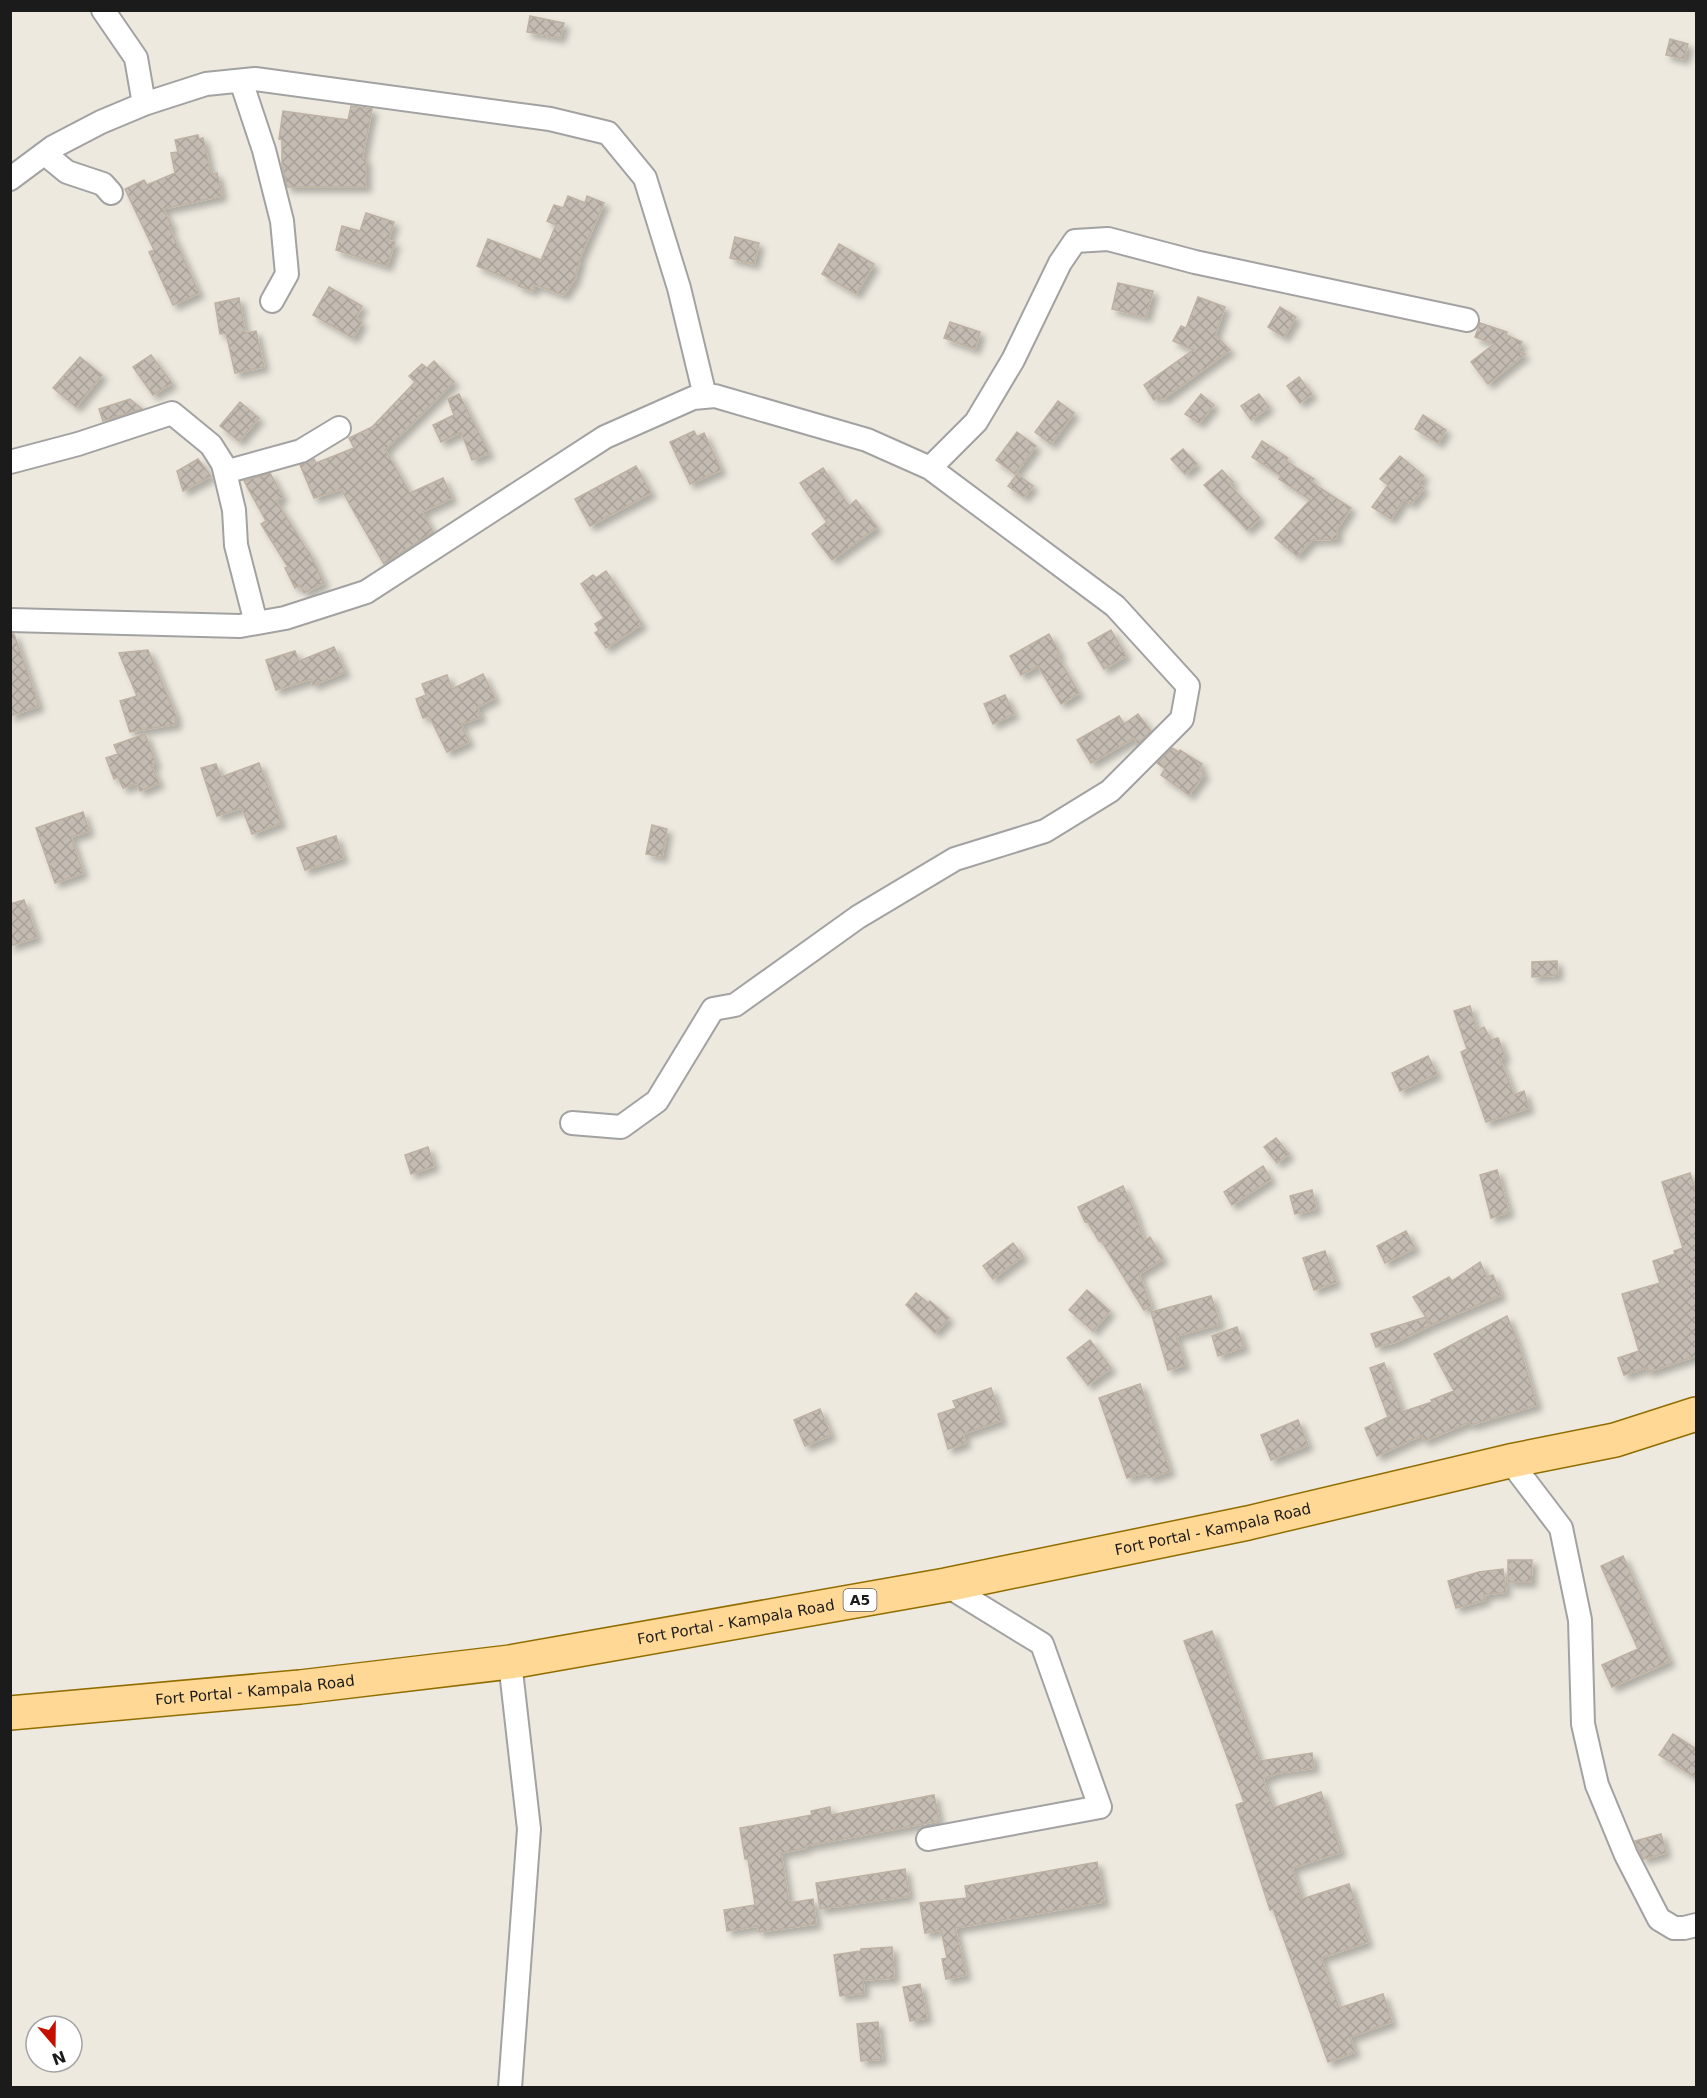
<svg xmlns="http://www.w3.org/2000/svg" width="1707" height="2098" viewBox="0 0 1707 2098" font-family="'DejaVu Sans',sans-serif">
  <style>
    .building { fill: url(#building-cross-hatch); stroke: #beb1a2; stroke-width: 1.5; filter: url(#shadow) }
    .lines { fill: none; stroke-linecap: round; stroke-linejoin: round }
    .street-casing { stroke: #a2a2a2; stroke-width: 26 }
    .primary-casing { stroke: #916d00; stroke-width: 36 }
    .street { stroke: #fff; stroke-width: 22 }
    .primary { stroke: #fed894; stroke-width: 33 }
    .labels { text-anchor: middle; stroke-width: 4.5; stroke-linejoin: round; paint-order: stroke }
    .shield { fill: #fff; stroke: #5f5f5f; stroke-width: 1.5 }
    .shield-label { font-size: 14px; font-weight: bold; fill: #1b1b1b }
    .street-label { font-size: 15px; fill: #1b1b1b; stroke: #fff }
  </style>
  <defs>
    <pattern id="building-cross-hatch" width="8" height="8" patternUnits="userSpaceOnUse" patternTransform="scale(1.5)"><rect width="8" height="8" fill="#c4bcb3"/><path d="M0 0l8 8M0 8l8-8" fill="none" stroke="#a8a199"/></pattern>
    <filter id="shadow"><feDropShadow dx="5" dy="5" stdDeviation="3" flood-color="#0004"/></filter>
  </defs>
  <rect width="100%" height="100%" fill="#ede9df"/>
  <path class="building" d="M530,16L564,23L560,38L527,32Z
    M1670,39L1688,44L1684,59L1666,55Z
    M351,106L372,109L362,159H366V187H287L282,164V140L279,139L283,111L348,120Z
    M198,135L199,139L203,138L211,174L217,173L222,196L163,209L172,226L169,227L199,293L173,305L149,252L154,250L125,189L144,180L147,185L175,173L171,153L178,152L175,140Z
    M568,196L585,203L587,196L604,203L578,262H580L575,276L576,277L564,295L535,285L533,291L518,286L519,283L477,266L488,239L541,260L556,225L547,221L554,205L563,208Z
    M366,213L394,222L388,241L395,242L387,266L336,250L342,226L360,231Z
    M735,237L759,243L754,264L730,258Z
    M839,244L874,264L856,294L822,274Z
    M1118,283L1153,291L1146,317L1112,309Z
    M329,287L362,306L356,318L362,322L353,338L313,315Z
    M1198,297L1225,307L1215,335L1230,350L1163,399L1158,396L1154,400L1144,385L1193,350L1173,341L1181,326L1186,328Z
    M239,298L245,333L256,331L264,367L235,373L226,333L220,334L215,303Z
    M1280,307L1296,317L1284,337L1268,327Z
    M950,322L980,332L975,349L944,338Z
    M1480,323L1507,332L1506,335L1522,342L1518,351L1525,354L1488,384L1471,362L1494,344L1475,337Z
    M151,355L172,383L153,395L133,367Z
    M80,357L102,375L76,407L53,388Z
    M434,361L454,382L385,450L410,493L443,478L452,498L422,512L433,532L384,564L341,489L314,498L300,465L314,459L316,463L354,448L349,438L372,427L415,382L409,376L422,364L427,368Z
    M1299,377L1312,394L1300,403L1287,386Z
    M459,394L489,453L472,460L461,432L441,442L433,425L454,415L448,399Z
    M1201,394L1214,405L1199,423L1185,414Z
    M1259,394L1269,407L1251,420L1241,406Z
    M130,399L142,409L103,421L99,409Z
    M1058,401L1074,413L1051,444L1035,432Z
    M240,402L259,418L239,441L220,426Z
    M1423,415L1446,430L1438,443L1415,429Z
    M694,431L697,437L704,433L721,470L690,484L670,442Z
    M1017,432L1036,446L1015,474L996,460Z
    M1262,441L1288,458L1286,461L1314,479L1311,482L1351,508L1337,529V539L1312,540L1297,556L1275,538L1310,500L1279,479L1281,476L1252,457Z
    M1183,449L1197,464L1185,474L1171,459Z
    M1400,456L1424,476L1418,483L1424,488L1411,504L1404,499L1391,519L1372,507L1388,485L1380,479Z
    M198,459L211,476L183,491L177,471Z
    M636,466L651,493L590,526L575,499Z
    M823,468L849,506L856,500L877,527L832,560L812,534L827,522L800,483Z
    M1222,470L1233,482L1230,485L1260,518L1247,530L1204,485Z
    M270,473L283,497L276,501L308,552H309L324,583L304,593L300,585L295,588L285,568L288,567L261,524L266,521L244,481Z
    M1017,474L1033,486L1024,497L1008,486Z
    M606,571L642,624L606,648L595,633L599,630L595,624L604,618L581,584L593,575L596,578Z
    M1111,630L1126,656L1104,669L1088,643Z
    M10,634H14L39,706L10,716Z
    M1049,634L1060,654L1057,656L1079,693L1061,704L1038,666L1021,675L1010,656Z
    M334,647L345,672L313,685L311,679L276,690L266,660L295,651L299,661Z
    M148,650L176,716V724L130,732L120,701L137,696L119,653Z
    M483,674L495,698L477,707L481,717L461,724L469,742L447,752L429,716L423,718L416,699L426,695L422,684L447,675L452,689Z
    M1005,695L1014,714L993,724L984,704Z
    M1138,714L1151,731L1138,744L1134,738L1091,763L1077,740L1119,716L1124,724Z
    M145,734L156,764L151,765L159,783L140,791L137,783L123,788L118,777L114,779L106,758L118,754L114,745Z
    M1172,748L1179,752L1180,750L1202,764L1199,769L1205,773L1189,795L1161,775L1165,769L1157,763Z
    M259,763L281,823L252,834L242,808L217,816L201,768L216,764L221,777Z
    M83,812L89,831L71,837L83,873L55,883L36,828Z
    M652,825L667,829L662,857L646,854Z
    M336,836L343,858L305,870L297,848Z
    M24,900L37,937L10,946V904Z
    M1557,961L1558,975L1532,977V962Z
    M1470,1006L1477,1031L1484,1027L1491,1040L1498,1038L1505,1057L1500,1059L1514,1095L1524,1091L1529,1108L1486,1122L1461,1052L1467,1049L1454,1011Z
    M1428,1056L1437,1074L1400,1091L1392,1073Z
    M1276,1138L1289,1154L1277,1163L1264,1147Z
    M428,1147L434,1166L411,1174L405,1155Z
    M1263,1166L1271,1179L1232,1205L1224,1192Z
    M1497,1170L1509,1212L1491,1218L1480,1175Z
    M1690,1173L1696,1192V1356L1648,1372L1647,1367L1624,1375L1618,1358L1639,1351L1622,1294L1660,1283L1653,1261L1675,1254L1674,1251L1683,1248L1662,1182Z
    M1123,1186L1135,1213L1144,1241L1150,1237L1163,1259L1139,1274L1151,1306L1144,1310L1101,1240L1099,1241L1087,1221L1085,1222L1078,1207Z
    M1312,1190L1316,1209L1295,1214L1290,1196Z
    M1406,1231L1415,1248L1385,1263L1377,1246Z
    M1013,1243L1023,1256L993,1279L983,1266Z
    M1325,1251L1336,1282L1314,1290L1303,1258Z
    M1480,1262L1487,1277L1493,1275L1501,1295L1431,1325L1413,1297L1449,1277L1452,1281Z
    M1087,1290L1110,1311L1093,1331L1069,1310Z
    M916,1293L928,1303L930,1301L949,1318L935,1333L906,1305Z
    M1211,1296L1220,1324L1176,1336L1185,1365L1168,1370L1151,1312Z
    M1507,1316L1517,1340L1537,1405L1471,1425L1470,1422L1424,1441L1422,1435L1377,1456L1365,1428L1388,1417L1370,1368L1384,1363L1402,1412L1432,1402L1431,1400L1454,1391L1434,1354Z
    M1426,1317L1429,1326L1396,1342L1376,1347L1371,1334Z
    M1237,1327L1244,1347L1218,1356L1212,1336Z
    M1090,1340L1111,1368L1088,1385L1067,1358Z
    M1140,1384L1170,1471L1149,1478L1147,1472L1127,1478L1099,1398Z
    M991,1388L1002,1420L963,1434L966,1443L948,1449L938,1414L956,1408L953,1401Z
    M820,1409L831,1435L805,1446L794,1420Z
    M1298,1420L1308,1445L1271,1460L1261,1435Z
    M1623,1556L1670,1661L1612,1687L1602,1665L1638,1649L1601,1566Z
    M1508,1560H1532L1531,1582H1508Z
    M1503,1569L1506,1592L1484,1595L1485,1600L1456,1608L1448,1581L1479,1572Z
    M1212,1631L1260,1761L1312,1753L1314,1768L1278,1773L1263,1779L1273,1808L1321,1792L1341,1852L1292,1868L1302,1899L1349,1884L1368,1942L1321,1958L1339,2008L1383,1994L1392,2022L1350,2037L1355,2052L1328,2062L1273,1909L1270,1910L1236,1805L1244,1802L1184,1641Z
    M1673,1734L1696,1749V1778L1659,1755Z
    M934,1795L939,1821L805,1846L806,1848L781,1853L789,1903L813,1899L816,1924L759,1932L758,1926L727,1931L724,1910L755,1905L748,1859H745L740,1828L812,1815L811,1811L830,1807L831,1815Z
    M1661,1834L1666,1853L1643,1859L1635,1841Z
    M1097,1862L1104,1902L955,1928L966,1975L946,1979L942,1959L947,1958L941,1930L925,1933L920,1903L967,1898L965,1886Z
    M905,1869L909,1896L820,1909L816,1883Z
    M892,1947L894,1978L863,1980L864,1993L840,1996L834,1955L861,1951V1949Z
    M920,1984L927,2018L910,2021L903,1987Z
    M878,2022L882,2059L861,2061L857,2024Z"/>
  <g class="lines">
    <defs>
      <path id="street" d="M103,10L136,58L144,104
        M241,81L264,150L282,221L287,274L272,301
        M45,154L67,172L103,184L111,193
        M10,179L53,147L101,122L144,104L206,84L255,79L550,119L608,133L645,178L679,288L705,396
        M10,462L78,444L172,413L211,445L223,464L234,510L236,545L256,623
        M930,468L976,422L1013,360L1060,263L1075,241L1108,239L1195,262L1467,320
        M225,472L301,451L339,428
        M10,620L240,626L285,618L366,592L605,437L693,398L715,396L867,440L930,468L1115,606L1188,686L1182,719L1110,791L1045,831L955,859L858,917L735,1005L713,1009L657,1101L621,1127L572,1123
        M1510,1461L1561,1528L1580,1620L1583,1724L1597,1785L1626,1855L1659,1919L1674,1928H1684L1696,1925
        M510,1662L529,1829L510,2088
        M928,1839L1100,1807L1042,1644L946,1585"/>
      <g id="primary">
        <path id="s1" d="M10,1713L300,1687L510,1662L946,1585L1248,1523L1510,1461L1615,1440L1696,1414"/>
      </g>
    </defs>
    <use href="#street" class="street-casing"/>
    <use href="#primary" class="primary-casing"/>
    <use href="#street" class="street"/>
    <use href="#primary" class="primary"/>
  </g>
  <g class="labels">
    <rect class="shield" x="843.5" y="1589" width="33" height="22" rx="4.5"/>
    <g class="shield-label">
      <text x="860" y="1605">A5</text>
    </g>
    <g class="street-label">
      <text dy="5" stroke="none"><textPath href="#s1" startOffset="1218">Fort Portal - Kampala Road</textPath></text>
      <text dy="5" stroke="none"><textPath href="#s1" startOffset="732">Fort Portal - Kampala Road</textPath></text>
      <text dy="5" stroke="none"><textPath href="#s1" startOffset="246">Fort Portal - Kampala Road</textPath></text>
    </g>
  </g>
  <rect width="1707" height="2098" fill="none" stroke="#1b1b1b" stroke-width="24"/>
  <g transform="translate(54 2044) rotate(160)"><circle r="28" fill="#ffffff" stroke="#a4a4a4" stroke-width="1.5"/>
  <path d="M0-4.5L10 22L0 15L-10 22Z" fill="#c51000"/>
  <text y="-9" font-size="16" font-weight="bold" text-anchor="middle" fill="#1b1b1b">N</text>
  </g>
</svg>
